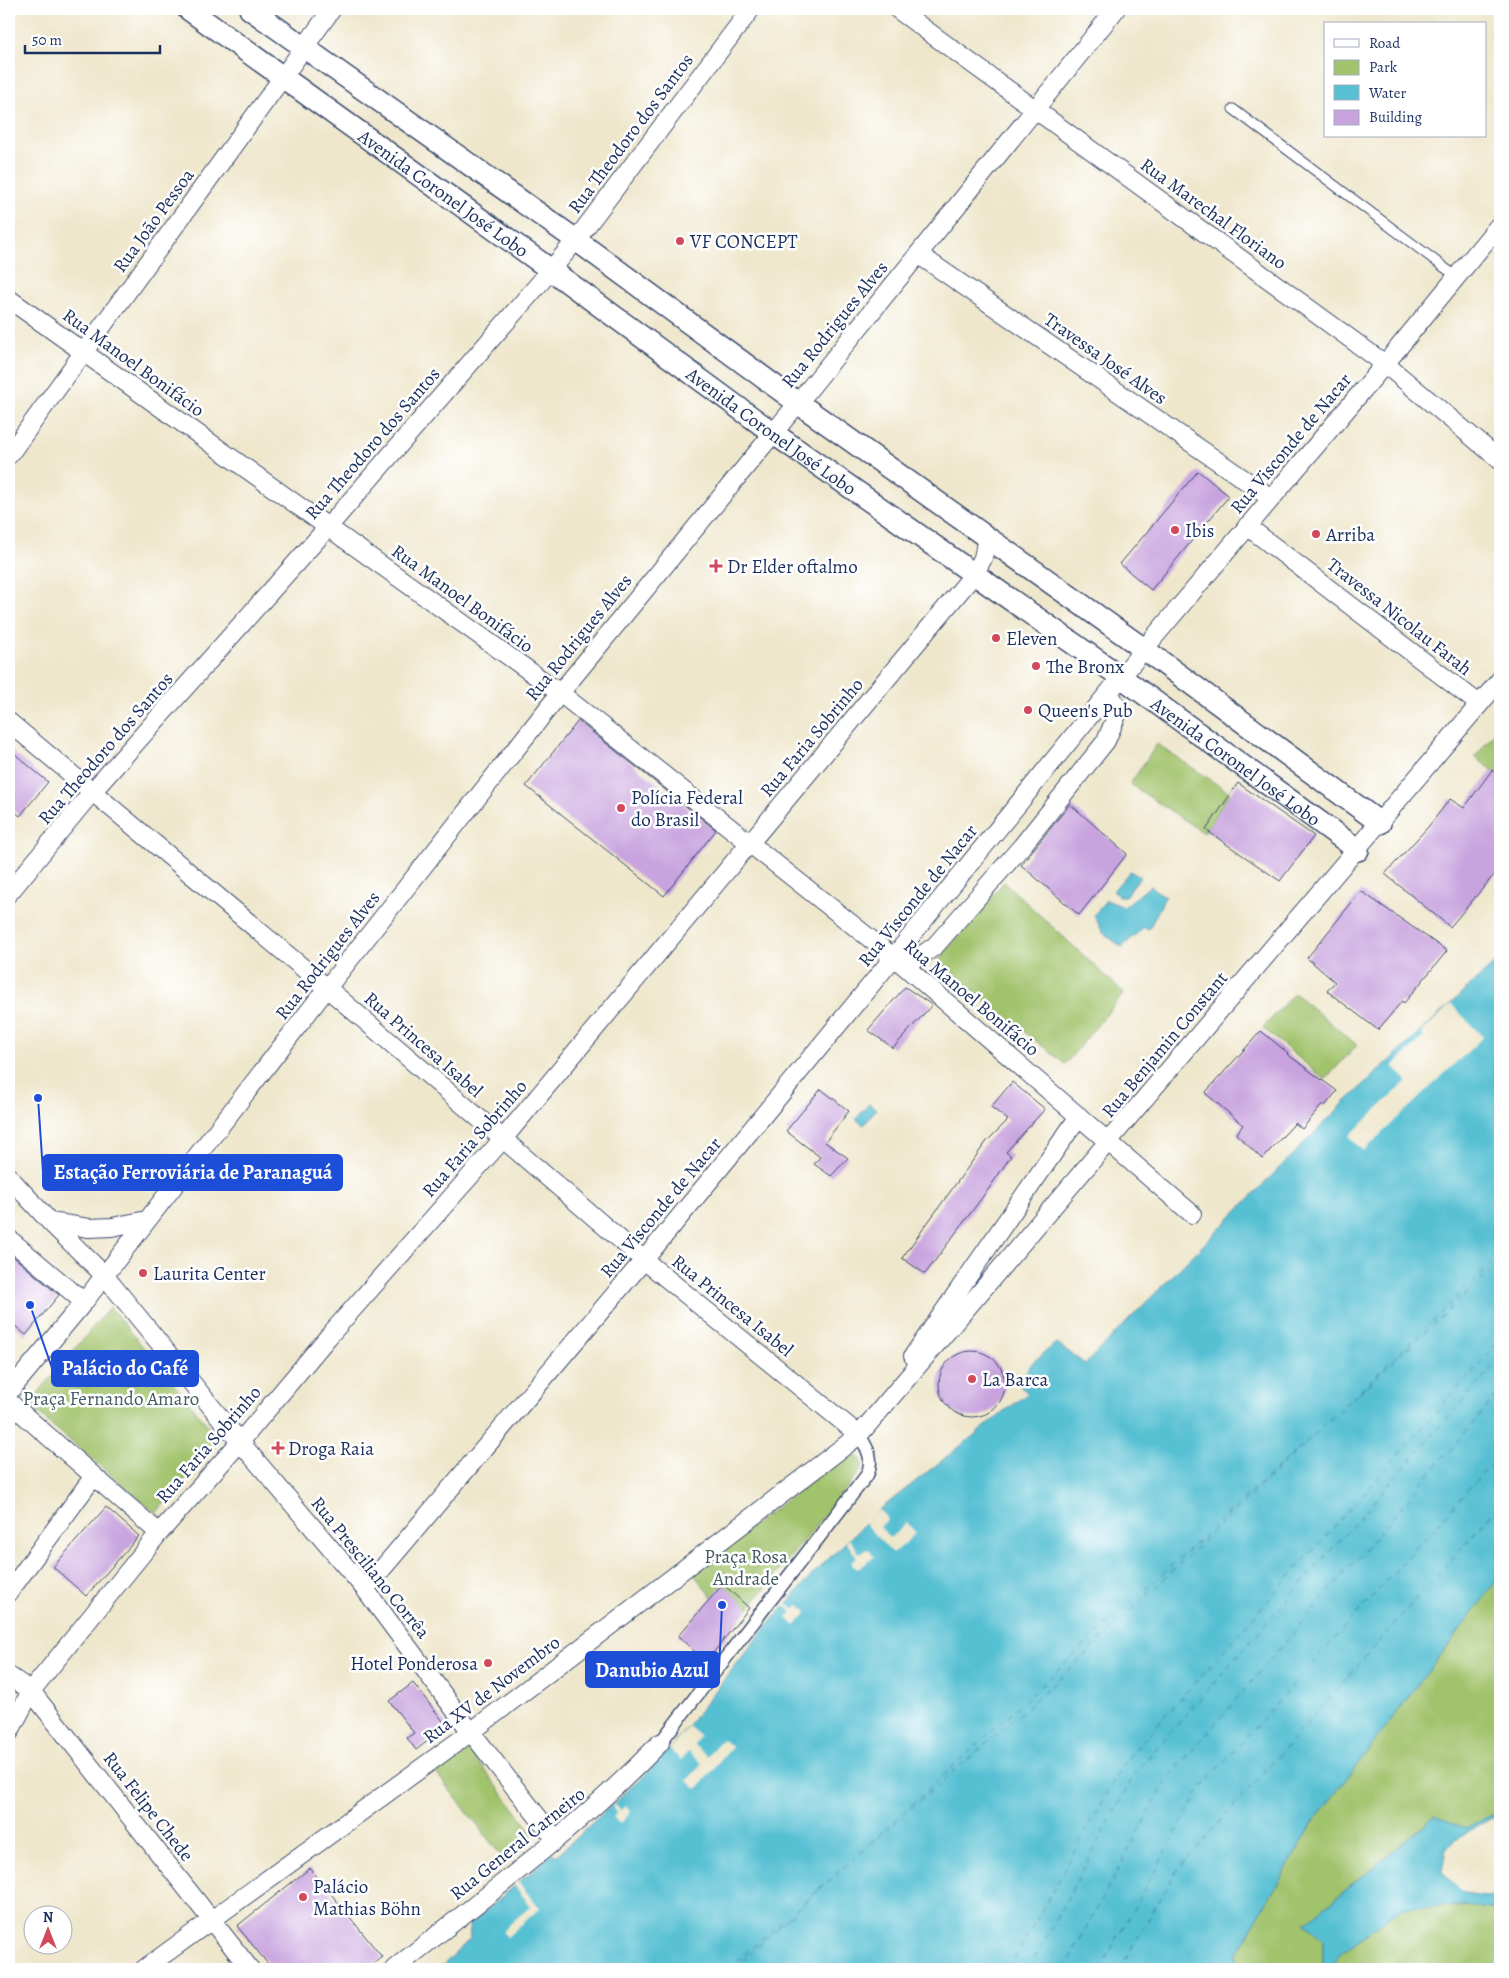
<svg xmlns="http://www.w3.org/2000/svg" width="1509" height="1978" viewBox="0 0 1509 1978" font-family="Alegreya,serif">
  <style>
    .green { fill: #a1c36c; stroke: #5e7965 }
    .water { fill: #57c0d3; stroke: #397898 }
    .pier { fill: #efe7cc }
    .lines { fill: none; stroke-linecap: round; stroke-linejoin: round }
    .ferry { stroke: #306287; stroke-width: 1; stroke-dasharray: 6 5; stroke-linecap: butt }
    .building { fill: #c8a3de }
    .service-casing { stroke: #3b4b6e; stroke-width: 11 }
    .pedestrian-casing { stroke: #3b4b6e; stroke-width: 15 }
    .minor-casing { stroke: #3b4b6e; stroke-width: 20 }
    .tertiary-casing { stroke: #3b4b6e; stroke-width: 24 }
    .service { stroke: #fff; stroke-width: 9 }
    .pedestrian { stroke: #fff; stroke-width: 12 }
    .minor { stroke: #fff; stroke-width: 18 }
    .tertiary { stroke: #fff; stroke-width: 21 }
    .poi-dot { fill: #d1495b; stroke: #fff; stroke-width: 2 }
    .labels { text-anchor: middle; stroke-width: 5; stroke-linejoin: round; paint-order: stroke }
    .street-label { font-size: 19px; fill: #1b2f5e; stroke: #fff }
    .poi-label { font-size: 19px; fill: #1b2f5e; stroke: #fff; text-anchor: start }
    .park-label { font-size: 19px; fill: #435b62; stroke: #fff }
    .leader { fill: none; stroke: #1d4ed8; stroke-width: 2 }
    .callout-dot { fill: #1d4ed8; stroke: #fff; stroke-width: 2 }
    .callout { fill: #1d4ed8; stroke: #1d4ed8; stroke-width: 2 }
    .callout-label { font-size: 20px; text-anchor: middle; font-weight: bold; fill: #fff }
  </style>
  <rect width="100%" height="100%" fill="#fff"/>
  <filter id="ink" filterUnits="userSpaceOnUse"><feTurbulence type="fractalNoise" baseFrequency=".02" numOctaves="2"/><feDisplacementMap in="SourceGraphic" scale="10" xChannelSelector="R" yChannelSelector="G"/><feConvolveMatrix kernelMatrix="1 2 1 2 8 2 1 2 1" color-interpolation-filters="sRGB"/></filter>
  <filter id="wash" filterUnits="userSpaceOnUse"><feTurbulence type="fractalNoise" baseFrequency=".0096" numOctaves="4" result="noise"/><feDisplacementMap in="SourceGraphic" scale="20" xChannelSelector="R" yChannelSelector="G"/><feGaussianBlur stdDeviation="1.12" result="paint"/><feColorMatrix in="noise" values="0 0 0 0 0 0 0 0 0 0 0 0 0 0 0 0 0 1.4 0 .05"/><feComposite in="paint" operator="in"/></filter>
  <g filter="url(#wash)">
    <rect width="100%" height="100%" fill="#efe7cc"/>
    <path class="green" d="M1500,726V776L1475,757Z
      M1157,744L1230,793L1204,833L1130,784Z
      M1004,882L1124,993L1065,1064L937,962Z
      M1294,993L1357,1045L1325,1080L1263,1028Z
      M110,1307L220,1440L156,1513L28,1405Z
      M850,1455C859,1454 865,1461 861,1470L749,1608L712,1597L692,1572L842,1458Z
      M1500,1577V1814L1492,1815L1465,1829L1435,1816L1305,1924L1323,1939V1962L1326,1969H1319L1318,1966L1293,1969H1236L1237,1953L1315,1820Z
      M465,1745L534,1834L503,1858L433,1769Z
      M1466,1906L1500,1910V1969H1330L1341,1953L1401,1908Z"/>
    <path class="water" d="M1130,871L1140,877L1125,896H1118L1113,891Z
      M1150,886L1165,897L1149,929L1144,927L1122,947L1103,933L1094,915L1106,900L1124,907Z
      M1500,958V1577L1315,1820L1237,1953L1236,1969H439L470,1939L469,1925L553,1853L556,1856L649,1771L669,1749L770,1622L814,1573L879,1510L1028,1393L1018,1384L1032,1363L1056,1343L1085,1364L1347,1100Z
      M869,1104L876,1109L864,1125L856,1119Z
      M1500,1814V1822L1492,1818L1468,1831L1446,1848L1442,1873L1464,1893L1500,1898V1910L1466,1906L1401,1908L1341,1953L1330,1969H1326L1323,1962V1939L1305,1924L1435,1816L1465,1828L1492,1815Z"/>
    <path class="pier" d="M1451,1004L1483,1037L1363,1151L1349,1136L1407,1081L1393,1066L1424,1037L1421,1033Z
      M879,1510L888,1519L880,1527L890,1538L907,1523L916,1533L893,1554L864,1523Z
      M849,1539L860,1554L868,1549L874,1557L857,1569L851,1562L857,1557L846,1542Z
      M786,1602L794,1609L799,1605L807,1612L795,1626L787,1618L792,1612L784,1605Z
      M688,1726L700,1736L694,1745L707,1756L722,1739L732,1747L697,1789L687,1781L702,1763L688,1752L681,1760L669,1749Z
      M614,1803L621,1810L625,1806L631,1812L620,1824L614,1817L618,1813L612,1805Z
      M518,1882L540,1908L507,1937L502,1931L531,1906L514,1885Z"/>
    <g class="lines">
      <path class="ferry" d="M1359,1393L1500,1263
        M870,1843L1297,1450
        M728,1969L1064,1675L1500,1256
        M734,1969L821,1888
        M1009,1969L1124,1762L1500,1341
        M1029,1969L1137,1770L1500,1359
        M1064,1969L1167,1780L1500,1392
        M1100,1969L1201,1788L1500,1454
        M1120,1969L1175,1873L1500,1504"/>
    </g>
    <g id="blocks">
      <path class="building" d="M1198,471L1229,496L1151,590L1120,564Z
        M578,721L716,830L664,896L526,786Z
        M9,749L48,782L20,816L9,807Z
        M1492,770L1500,776V868L1450,927L1385,874L1428,827L1450,799L1464,808Z
        M1238,783L1314,836L1280,881L1206,830Z
        M1070,804L1127,854L1079,915L1021,865Z
        M1361,891L1447,951L1404,1003L1402,1001L1378,1030L1327,991L1335,982L1307,958Z
        M905,987L932,1005L893,1048L868,1030Z
        M1261,1031L1288,1053L1287,1054L1337,1091L1325,1106L1323,1104L1302,1129L1295,1123L1262,1159L1236,1134L1243,1125L1205,1093Z
        M1012,1082L1045,1109L1006,1152L1011,1156L990,1187L925,1274L902,1258L987,1141L1008,1120L991,1107Z
        M821,1089L849,1111L825,1142L848,1158L831,1176L814,1164L820,1157L786,1131Z
        M9,1253L59,1295L26,1335L9,1321Z
        M939 1384a33 33 0 1 1 66 0a33 33 0 1 1-66 0Z
        M106,1507L139,1536L86,1596L53,1567Z
        M723,1584L749,1608L706,1662L678,1636Z
        M413,1683L447,1726L416,1750L407,1738L414,1733L389,1701Z
        M310,1868L382,1957L367,1969H272L237,1926Z"/>
    </g>
  </g>
  <g filter="url(#ink)">
    <use href="#blocks" fill-opacity="0" stroke="#3b4b6e" stroke-width="1"/>
    <g class="lines">
      <defs>
        <path id="service" d="M1233,109L1457,277"/>
        <path id="pedestrian" d="M660,1743L867,1475C874,1459 868,1449 859,1435"/>
        <path id="minor" d="M897,9L1385,364L1500,460
          M918,254L1271,498
          M9,299L560,693L902,964L1192,1214
          M9,455L332,9
          M1247,526L1479,704
          M9,722L327,988L644,1260L859,1435
          M9,893L92,792L328,527L551,270L576,240L751,9
          M902,964L919,957L935,946L1022,846L1106,741L1117,715L1115,703L1109,692
          M9,1177L50,1222L104,1275L240,1442L365,1589L471,1732L556,1840
          M50,1222L89,1228L112,1227L147,1220
          M9,1239L84,1302
          M913,1356L1079,1116
          M9,1392L84,1302L327,988L560,693L798,403L1116,9
          M9,1402L159,1533
          M365,1589L644,1260L893,958L1144,649L1385,364L1500,224
          M9,1592L94,1476
          M9,1676L31,1691L250,1969
          M9,1733L31,1691L159,1533L240,1442L328,1337L502,1140L975,573L983,558L987,537
          M144,1969L471,1732L859,1435L1500,680
          M394,1969C485,1897 579,1827 660,1743"/>
        <g id="tertiary">
          <path id="s1" d="M188,9L551,270L773,433L1121,677L1358,850"/>
          <path d="M250,9L576,240L798,403L1144,649L1380,823"/>
        </g>
      </defs>
      <use href="#service" class="service-casing"/>
      <use href="#pedestrian" class="pedestrian-casing"/>
      <use href="#minor" class="minor-casing"/>
      <use href="#tertiary" class="tertiary-casing"/>
      <use href="#service" class="service"/>
      <use href="#pedestrian" class="pedestrian"/>
      <use href="#minor" class="minor"/>
      <use href="#tertiary" class="tertiary"/>
    </g>
  </g>
  <g class="poi-dot">
    <circle cx="680" cy="241" r="5"/>
    <circle cx="1175" cy="530" r="5"/>
    <circle cx="1316" cy="534" r="5"/>
    <path d="M713.5 558.5h5v5h5v5h-5v5h-5v-5h-5v-5h5z"/>
    <circle cx="996" cy="638" r="5"/>
    <circle cx="1036" cy="666" r="5"/>
    <circle cx="1028" cy="710" r="5"/>
    <circle cx="621" cy="808" r="5"/>
    <circle cx="143" cy="1273" r="5"/>
    <circle cx="972" cy="1379" r="5"/>
    <path d="M275.5 1440.5h5v5h5v5h-5v5h-5v-5h-5v-5h5z"/>
    <circle cx="488" cy="1663" r="5"/>
    <circle cx="303" cy="1897" r="5"/>
  </g>
  <g class="labels">
    <g class="street-label">
      <text transform="translate(630 133) rotate(-53)" y="7">Rua Theodoro dos Santos</text>
      <text dy="7" stroke="none"><textPath href="#s1" startOffset="315">Avenida Coronel José Lobo</textPath></text>
      <text transform="translate(1214 213) rotate(36)" y="7">Rua Marechal Floriano</text>
      <text transform="translate(153 220) rotate(-54)" y="7">Rua João Pessoa</text>
      <text transform="translate(834 324) rotate(-51)" y="7">Rua Rodrigues Alves</text>
      <text transform="translate(1106 358) rotate(35)" y="7">Travessa José Alves</text>
      <text transform="translate(134 362) rotate(36)" y="7">Rua Manoel Bonifácio</text>
      <text dy="7" stroke="none"><textPath href="#s1" startOffset="720">Avenida Coronel José Lobo</textPath></text>
      <text transform="translate(372 443) rotate(-49)" y="7">Rua Theodoro dos Santos</text>
      <text transform="translate(1290 443) rotate(-50)" y="7">Rua Visconde de Nacar</text>
      <text transform="translate(463 598) rotate(36)" y="7">Rua Manoel Bonifácio</text>
      <text transform="translate(1400 616) rotate(38)" y="7">Travessa Nicolau Farah</text>
      <text transform="translate(578 637) rotate(-51)" y="7">Rua Rodrigues Alves</text>
      <text transform="translate(811 737) rotate(-50)" y="7">Rua Faria Sobrinho</text>
      <text transform="translate(105 748) rotate(-49)" y="7">Rua Theodoro dos Santos</text>
      <text dy="7" stroke="none"><textPath href="#s1" startOffset="1290">Avenida Coronel José Lobo</textPath></text>
      <text transform="translate(917 895) rotate(-51)" y="7">Rua Visconde de Nacar</text>
      <text transform="translate(327 955) rotate(-52)" y="7">Rua Rodrigues Alves</text>
      <text transform="translate(972 997) rotate(40)" y="7">Rua Manoel Bonifácio</text>
      <text transform="translate(424 1044) rotate(41)" y="7">Rua Princesa Isabel</text>
      <text transform="translate(1164 1044) rotate(-50)" y="7">Rua Benjamin Constant</text>
      <text transform="translate(474 1138) rotate(-49)" y="7">Rua Faria Sobrinho</text>
      <text transform="translate(660 1207) rotate(-50)" y="7">Rua Visconde de Nacar</text>
      <text transform="translate(733 1305) rotate(39)" y="7">Rua Princesa Isabel</text>
      <text transform="translate(208 1444) rotate(-49)" y="7">Rua Faria Sobrinho</text>
      <text transform="translate(371 1567) rotate(51)" y="7">Rua Presciliano Corrêa</text>
      <text transform="translate(491 1689) rotate(-37)" y="7">Rua XV de Novembro</text>
      <text transform="translate(149 1806) rotate(52)" y="7">Rua Felipe Chede</text>
      <text transform="translate(517 1843) rotate(-39)" y="7">Rua General Carneiro</text>
    </g>
    <g class="poi-label">
      <text x="690" y="248">VF CONCEPT</text>
      <text x="1185" y="537">Ibis</text>
      <text x="1326" y="541">Arriba</text>
      <text x="727" y="573">Dr Elder oftalmo</text>
      <text x="1006" y="645">Eleven</text>
      <text x="1046" y="673">The Bronx</text>
      <text x="1038" y="717">Queen's Pub</text>
      <text x="631" y="804">Polícia Federal<tspan x="631" dy="22">do Brasil</tspan></text>
      <text x="153" y="1280">Laurita Center</text>
      <text x="982" y="1386">La Barca</text>
      <text x="288" y="1455">Droga Raia</text>
      <text x="478" y="1670" text-anchor="end">Hotel Ponderosa</text>
      <text x="313" y="1893">Palácio<tspan x="313" dy="22">Mathias Böhn</tspan></text>
    </g>
    <g class="park-label">
      <text x="111" y="1405">Praça Fernando Amaro</text>
      <text x="746" y="1563">Praça Rosa<tspan x="746" dy="22">Andrade</tspan></text>
    </g>
  </g>
  <path class="leader" d="M38 1098L43 1172M30 1305L52 1368M722 1605L719 1670"/>
  <g class="callout-dot">
    <circle cx="38" cy="1098" r="5"/>
    <circle cx="30" cy="1305" r="5"/>
    <circle cx="722" cy="1605" r="5"/>
  </g>
  <g class="callout">
    <rect x="43" y="1155" width="299" height="35" rx="5"/>
    <rect x="52" y="1351" width="146" height="35" rx="5"/>
    <rect x="586" y="1652" width="133" height="35" rx="5"/>
  </g>
  <g class="callout-label">
    <text x="193" y="1179">Estação Ferroviária de Paranaguá</text>
    <text x="125" y="1375">Palácio do Café</text>
    <text x="652" y="1677">Danubio Azul</text>
  </g>
  <rect width="1509" height="1978" fill="none" stroke="#fff" stroke-width="30"/>
  <rect x="1324" y="22" width="162" height="115" fill="#ffffff" stroke="#a4acbf"/>
  <rect x="1334" y="39" width="25" height="8" fill="#ffffff" stroke="#a4acbf"/>
  <text x="1369" y="48" font-size="15" fill="#1b2f5e">Road</text>
  <rect x="1334" y="60" width="25" height="15" fill="#a1c36c" stroke="#a4acbf"/>
  <text x="1369" y="72" font-size="15" fill="#1b2f5e">Park</text>
  <rect x="1334" y="85" width="25" height="15" fill="#57c0d3" stroke="#a4acbf"/>
  <text x="1369" y="98" font-size="15" fill="#1b2f5e">Water</text>
  <rect x="1334" y="110" width="25" height="15" fill="#c8a3de" stroke="#a4acbf"/>
  <text x="1369" y="122" font-size="15" fill="#1b2f5e">Building</text>
  <g transform="translate(48 1930)"><circle r="24" fill="#ffffff" stroke="#a4acbf"/>
  <path d="M0-4L9 19L0 12L-9 19Z" fill="#d1495b"/>
  <text y="-8" font-size="14" font-weight="bold" text-anchor="middle" fill="#1b2f5e">N</text>
  </g>
  <path d="M25 45v8h135v-8" fill="none" stroke="#1b2f5e" stroke-width="2.5"/>
  <text x="32" y="45" font-size="15" fill="#1b2f5e" stroke="#ffffff" stroke-width="4" paint-order="stroke">50 m</text>
</svg>
